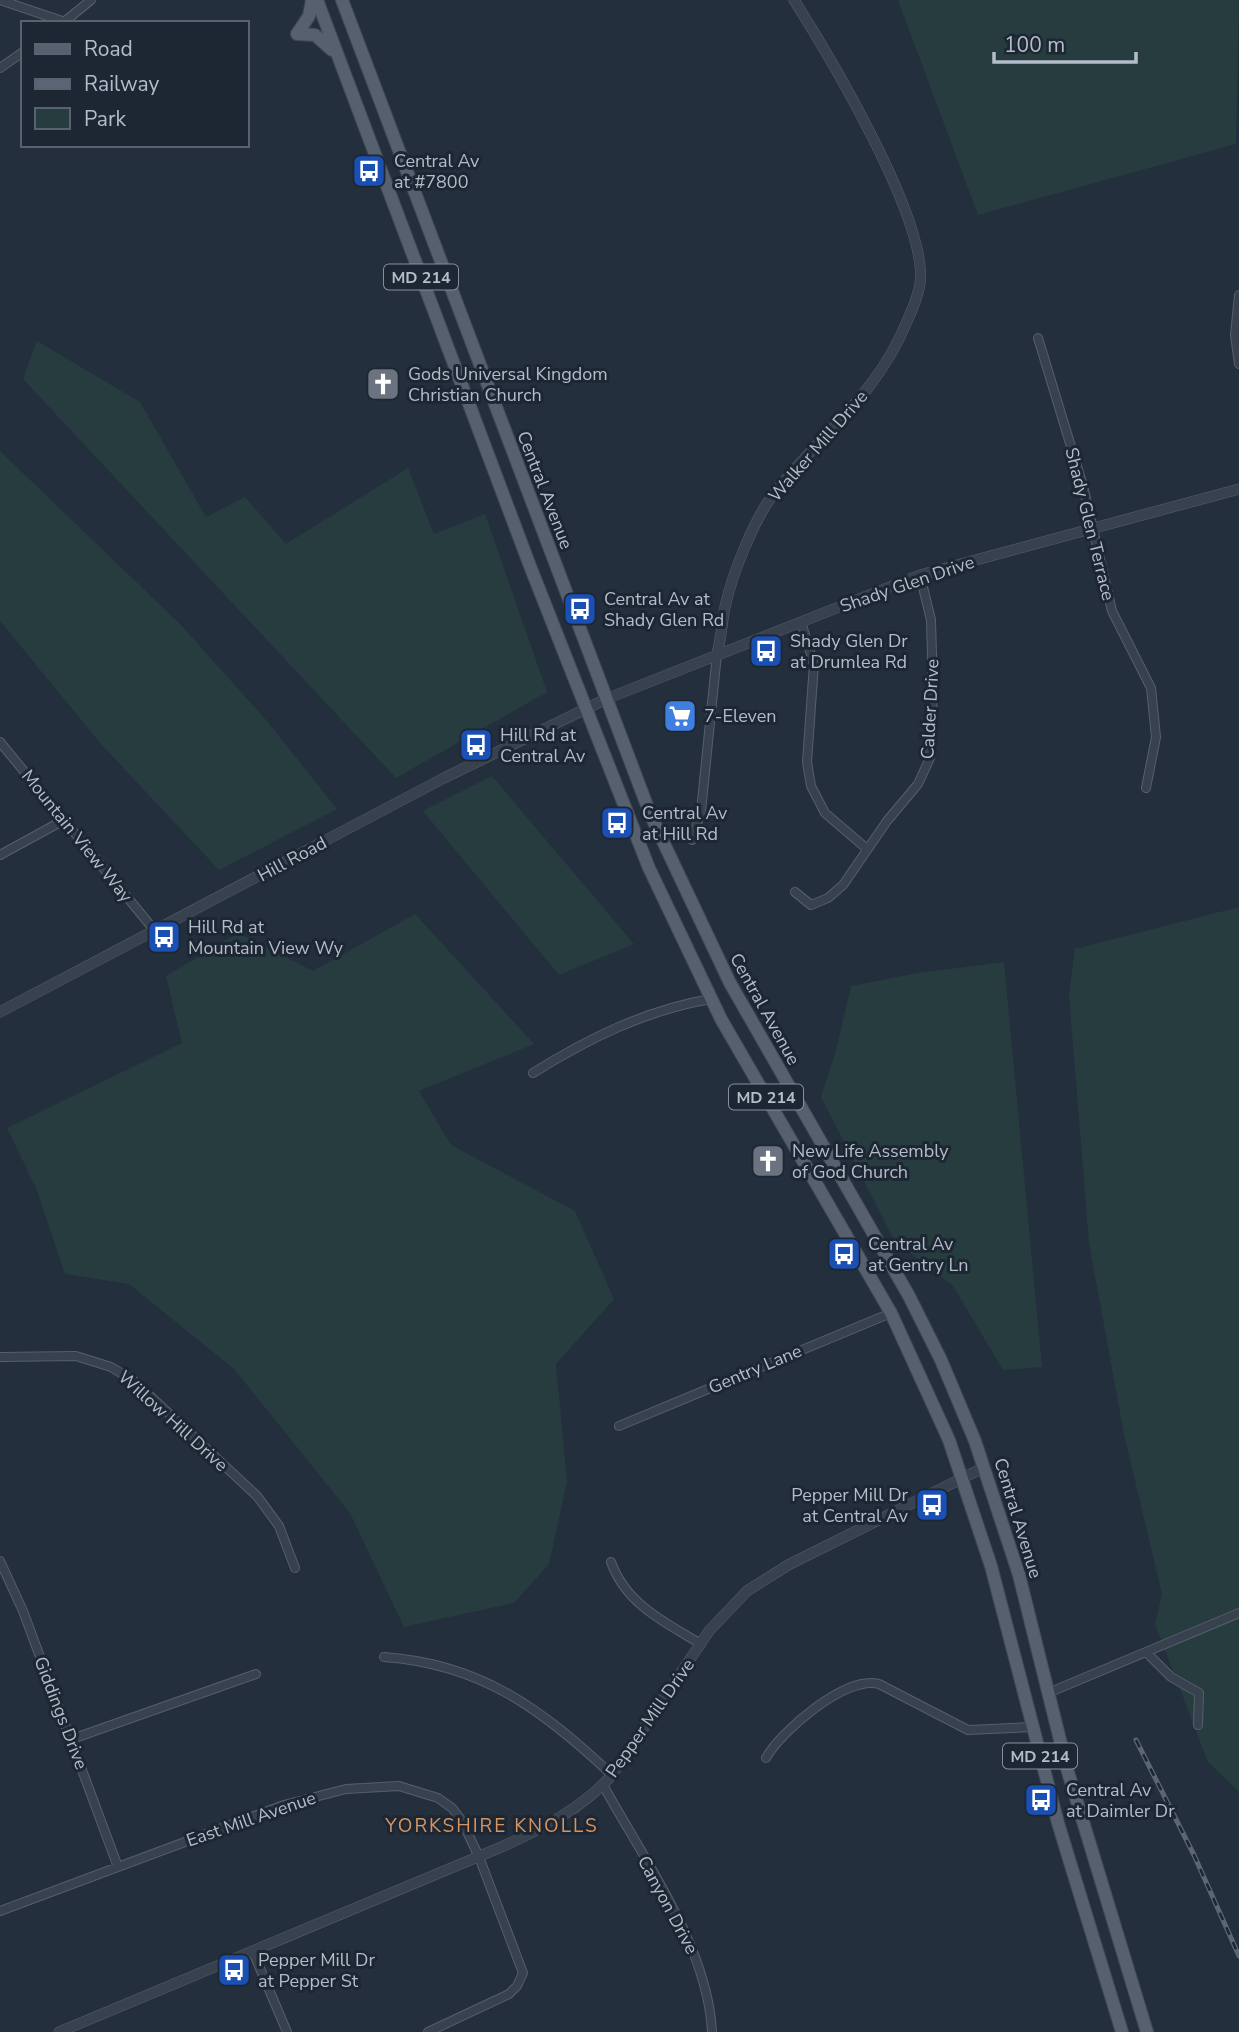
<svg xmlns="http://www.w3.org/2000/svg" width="1239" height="2032" viewBox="0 0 1239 2032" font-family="'Nunito Sans',sans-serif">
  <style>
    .green { fill: #263c3f }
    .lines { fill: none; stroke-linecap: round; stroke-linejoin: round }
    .minor-casing { stroke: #565f6c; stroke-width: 10 }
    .tertiary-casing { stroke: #565f6c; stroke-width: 11 }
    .primary-casing { stroke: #414a57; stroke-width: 14 }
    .minor { stroke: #38414e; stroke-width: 8 }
    .tertiary { stroke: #38414e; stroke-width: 10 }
    .primary { stroke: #56606e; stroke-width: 12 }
    .rail-casing { stroke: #5a6575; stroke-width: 5 }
    .rail { stroke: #1d2633; stroke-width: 2.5; stroke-dasharray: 8; stroke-linecap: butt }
    .labels { text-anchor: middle; stroke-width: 6; stroke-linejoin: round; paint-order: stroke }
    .shield { fill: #1d2633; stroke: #878f9c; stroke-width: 2 }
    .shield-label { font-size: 16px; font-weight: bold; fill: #b4bcc9 }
    .poi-label { font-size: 18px; fill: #b4bcc9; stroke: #1d2633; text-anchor: start }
    .street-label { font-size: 18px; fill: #b4bcc9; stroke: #1d2633 }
    .neighbourhood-label { font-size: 19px; letter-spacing: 2px; fill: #d59563; stroke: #1d2633 }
  </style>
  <rect width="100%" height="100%" fill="#242f3e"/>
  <path class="green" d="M898,0H1239L1236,144L978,215Z
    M37,341L140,402L206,517L245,497L286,544L408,468L434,534L485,514L547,692L396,778L23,379Z
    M0,451L181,625L267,721L337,809L219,870L101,744L0,621Z
    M492,776L634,944L559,975L423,811Z
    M1239,907V1792L1208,1762L1155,1624L1162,1594L1124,1434L1089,1243L1069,995L1075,949Z
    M415,914L534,1044L419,1091L451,1145L575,1211L614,1299L556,1364L567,1482L549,1564L514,1603L404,1627L350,1513L234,1369L129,1284L65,1274L36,1188L7,1128L182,1043L166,976L238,933L313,971Z
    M1004,962L1042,1367L1003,1370L953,1286L894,1240L821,1097L836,1050L851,986L918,973Z"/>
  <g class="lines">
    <defs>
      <path id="minor" d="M0,0L68,23
        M64,22L91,0
        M0,68L23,52
        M1239,295L1235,335L1239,364
        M1038,338L1083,486L1112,611L1151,688L1156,737L1146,788
        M801,622L814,664L807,762L811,786L825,813L867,849
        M0,742L155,931
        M692,840L701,811L717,654
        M0,855L64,820
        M795,892L811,905L828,898L843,885L887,821L918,784L930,758L933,690L931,620L920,575
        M533,1073C589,1038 646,1010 711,999
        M0,1357L76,1356L111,1367L134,1381L257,1496L279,1526L295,1568
        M619,1426L891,1313
        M0,1561L23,1611L118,1867
        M611,1562C626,1604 664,1622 701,1644
        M1147,1653L1171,1677L1199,1693L1198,1725
        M384,1657C482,1664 543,1710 612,1775
        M1048,1693L1239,1613
        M72,1739L256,1674
        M766,1758C781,1731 846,1675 879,1684L968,1730L1032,1727
        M603,1785C643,1858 708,1947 712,2032
        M0,1911L284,1805L346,1789L399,1786L438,1798L452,1808L462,1821L479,1857L523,1973L517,1986L509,1994L428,2032
        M253,1952L287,2032"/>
      <path id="tertiary" d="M717,654C721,639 722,623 725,607C732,575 753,521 773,495C822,432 876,398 908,319C913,308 918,296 920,284C929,222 829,55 794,0
        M0,1012L444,778L606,699L920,575L1239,489
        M59,2032L499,1848C540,1830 583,1808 612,1775L709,1631L747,1591L790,1564L985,1467"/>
      <path id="primary" d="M317,0L530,566L649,868L721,1019L891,1313L949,1440L991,1566L1058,1823L1122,2032
        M342,0L651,816L730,983L909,1296L941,1360L975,1441L1019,1575L1068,1772L1147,2032
        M297,34L315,35L332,50
        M297,34L309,16L312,0"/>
    </defs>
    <use href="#minor" class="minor-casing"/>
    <use href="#tertiary" class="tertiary-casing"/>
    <use href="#primary" class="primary-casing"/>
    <use href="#minor" class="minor"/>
    <use href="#tertiary" class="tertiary"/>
    <use href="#primary" class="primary"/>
    <defs>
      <path id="rail" d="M1136,1740L1194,1855L1239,1956"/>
    </defs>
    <use href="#rail" class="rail-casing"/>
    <use href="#rail" class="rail"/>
  </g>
  <defs>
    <symbol id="bus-square" viewBox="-11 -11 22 22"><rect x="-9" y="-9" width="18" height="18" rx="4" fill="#1a4fb4" stroke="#1d2633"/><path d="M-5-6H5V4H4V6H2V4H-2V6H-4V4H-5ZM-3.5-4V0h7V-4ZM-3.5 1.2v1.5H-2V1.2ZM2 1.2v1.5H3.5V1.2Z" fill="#fff"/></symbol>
    <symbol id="church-square" viewBox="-11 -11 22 22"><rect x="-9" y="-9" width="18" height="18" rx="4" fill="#6b7280" stroke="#1d2633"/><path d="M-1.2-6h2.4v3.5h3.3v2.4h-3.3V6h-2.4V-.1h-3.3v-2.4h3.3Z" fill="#fff"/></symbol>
    <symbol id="supermarket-square" viewBox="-11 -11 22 22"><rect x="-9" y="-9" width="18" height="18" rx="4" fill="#3f7fe0" stroke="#1d2633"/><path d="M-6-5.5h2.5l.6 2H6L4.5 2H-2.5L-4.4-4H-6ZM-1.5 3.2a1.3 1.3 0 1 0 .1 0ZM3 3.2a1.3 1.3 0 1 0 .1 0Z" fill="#fff"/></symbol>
  </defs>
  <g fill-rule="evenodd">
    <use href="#bus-square" x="350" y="152" width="38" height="38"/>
    <use href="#church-square" x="364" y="365" width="38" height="38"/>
    <use href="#bus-square" x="561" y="590" width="38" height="38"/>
    <use href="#bus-square" x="747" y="632" width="38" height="38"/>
    <use href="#supermarket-square" x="661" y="697" width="38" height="38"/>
    <use href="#bus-square" x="457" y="726" width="38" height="38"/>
    <use href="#bus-square" x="598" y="804" width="38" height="38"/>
    <use href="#bus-square" x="145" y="918" width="38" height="38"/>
    <use href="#church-square" x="749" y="1142" width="38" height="38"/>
    <use href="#bus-square" x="825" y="1235" width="38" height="38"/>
    <use href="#bus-square" x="913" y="1486" width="38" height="38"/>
    <use href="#bus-square" x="1022" y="1781" width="38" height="38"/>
    <use href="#bus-square" x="215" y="1951" width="38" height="38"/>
  </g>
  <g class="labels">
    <g class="shield">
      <rect x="384" y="264.5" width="74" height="25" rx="5"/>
      <rect x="729" y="1084.5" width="74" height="25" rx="5"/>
      <rect x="1003" y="1743.5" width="74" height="25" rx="5"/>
    </g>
    <g class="shield-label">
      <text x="421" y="283">MD 214</text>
      <text x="766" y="1103">MD 214</text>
      <text x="1040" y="1762">MD 214</text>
    </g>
    <g class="poi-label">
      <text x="394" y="167">Central Av<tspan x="394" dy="21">at #7800</tspan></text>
      <text x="408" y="380">Gods Universal Kingdom<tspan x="408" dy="21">Christian Church</tspan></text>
      <text x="604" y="605">Central Av at<tspan x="604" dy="21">Shady Glen Rd</tspan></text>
      <text x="790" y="647">Shady Glen Dr<tspan x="790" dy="21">at Drumlea Rd</tspan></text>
      <text x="704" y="722">7-Eleven</text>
      <text x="500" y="741">Hill Rd at<tspan x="500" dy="21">Central Av</tspan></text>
      <text x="642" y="819">Central Av<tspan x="642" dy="21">at Hill Rd</tspan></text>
      <text x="188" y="933">Hill Rd at<tspan x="188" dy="21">Mountain View Wy</tspan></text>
      <text x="792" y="1157">New Life Assembly<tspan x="792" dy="21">of God Church</tspan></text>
      <text x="868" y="1250">Central Av<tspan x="868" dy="21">at Gentry Ln</tspan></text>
      <text x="908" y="1501" text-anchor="end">Pepper Mill Dr<tspan x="908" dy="21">at Central Av</tspan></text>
      <text x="1066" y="1796">Central Av<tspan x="1066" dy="21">at Daimler Dr</tspan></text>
      <text x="258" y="1966">Pepper Mill Dr<tspan x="258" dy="21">at Pepper St</tspan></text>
    </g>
    <g class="street-label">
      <text transform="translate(818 446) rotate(-49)" y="6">Walker Mill Drive</text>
      <text transform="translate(545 490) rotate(69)" y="6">Central Avenue</text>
      <text transform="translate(1090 524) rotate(76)" y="6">Shady Glen Terrace</text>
      <text transform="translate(907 584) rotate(-19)" y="6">Shady Glen Drive</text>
      <text transform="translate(930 709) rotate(-87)" y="6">Calder Drive</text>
      <text transform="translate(77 836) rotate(51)" y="6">Mountain View Way</text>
      <text transform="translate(292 859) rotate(-28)" y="6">Hill Road</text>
      <text transform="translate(765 1009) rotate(61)" y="6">Central Avenue</text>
      <text transform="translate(755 1369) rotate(-23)" y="6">Gentry Lane</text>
      <text transform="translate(173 1421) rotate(42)" y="6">Willow Hill Drive</text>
      <text transform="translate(1018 1518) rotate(73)" y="6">Central Avenue</text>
      <text transform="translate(61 1713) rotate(69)" y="6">Giddings Drive</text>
      <text transform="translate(650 1718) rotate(-55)" y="6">Pepper Mill Drive</text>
      <text transform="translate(251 1819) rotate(-19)" y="6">East Mill Avenue</text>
      <text transform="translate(668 1905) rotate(62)" y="6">Canyon Drive</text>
    </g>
    <g class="neighbourhood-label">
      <text x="492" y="1832">YORKSHIRE KNOLLS</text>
    </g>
  </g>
  <rect x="21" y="21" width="228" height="126" fill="#1d2633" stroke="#59626f" stroke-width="2"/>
  <rect x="35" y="44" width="35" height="10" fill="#56606e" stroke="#59626f" stroke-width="2"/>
  <text x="84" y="56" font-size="21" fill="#b4bcc9">Road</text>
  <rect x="35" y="79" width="35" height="10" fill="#5a6575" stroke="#59626f" stroke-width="2"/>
  <text x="84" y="91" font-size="21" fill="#b4bcc9">Railway</text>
  <rect x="35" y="108" width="35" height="21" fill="#263c3f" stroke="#59626f" stroke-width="2"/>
  <text x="84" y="126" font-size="21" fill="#b4bcc9">Park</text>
  <path d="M994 52v10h142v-10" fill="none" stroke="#b4bcc9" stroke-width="3.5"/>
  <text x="1004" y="52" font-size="21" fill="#b4bcc9" stroke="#1d2633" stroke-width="5" paint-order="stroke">100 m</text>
</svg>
